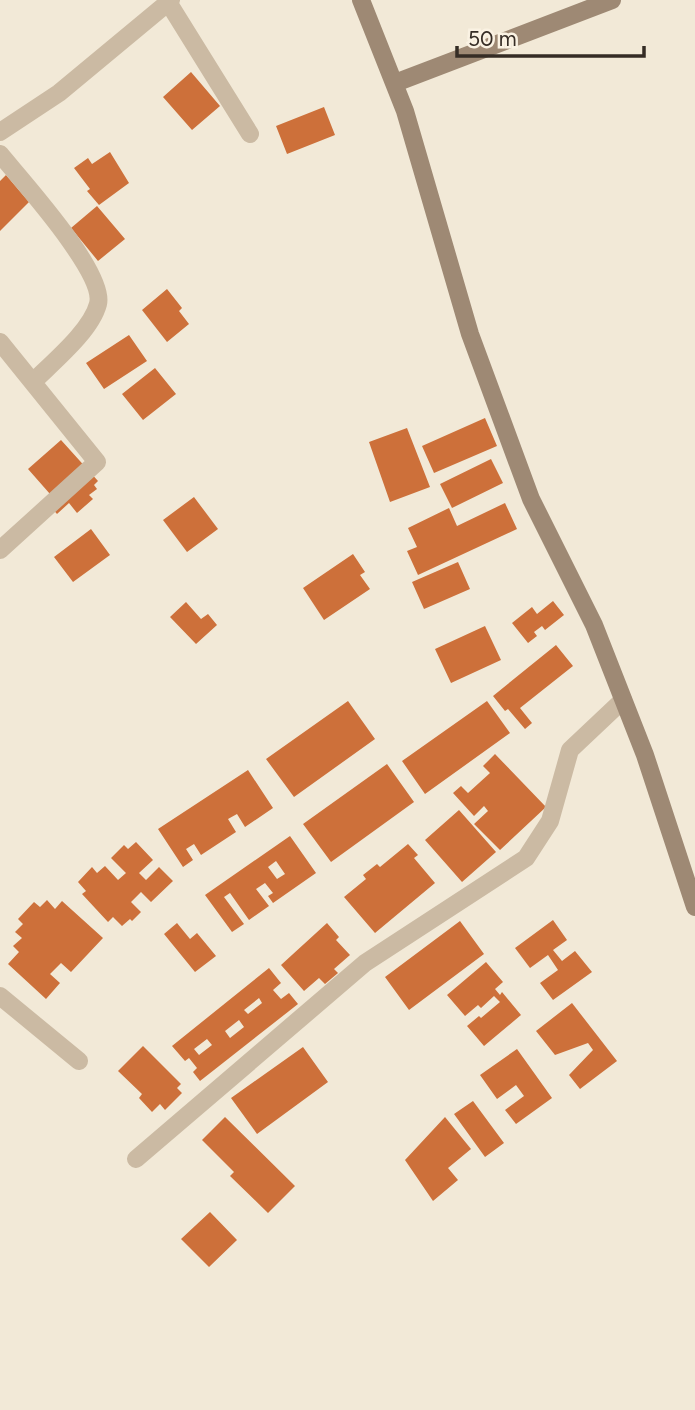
<svg xmlns="http://www.w3.org/2000/svg" width="695" height="1410" viewBox="0 0 695 1410" font-family="Figtree,sans-serif">
  <style>
    .building { fill: #cd703a; fill-rule: evenodd }
    .lines { fill: none; stroke-linecap: round; stroke-linejoin: round }
    .street { stroke: #cbbaa3; stroke-width: 18 }
    .secondary { stroke: #9e8974; stroke-width: 18 }
  </style>
  <rect width="100%" height="100%" fill="#f2e9d7"/>
  <path class="building" d="M191,72L220,106L192,130L163,97Z
    M324,107L335,135L287,154L276,126Z
    M110,152L129,183L99,205L87,191L90,189L74,168L88,158L92,164Z
    M6,175L29,202L0,231V181Z
    M97,206L125,239L98,261L71,228Z
    M167,289L182,308L179,311L189,324L167,342L142,310Z
    M129,335L147,361L104,389L86,363Z
    M155,368L176,394L143,420L122,394Z
    M485,418L497,446L434,473L422,446Z
    M407,428L430,487L390,502L369,442Z
    M61,440L98,481L94,485L97,489L89,495L93,499L77,513L69,503L57,514L44,499L50,494L28,469Z
    M491,459L503,483L452,508L440,484Z
    M194,497L218,529L187,552L163,520Z
    M505,503L517,529L418,575L407,551L417,547L408,528L449,508L457,526Z
    M91,529L110,555L73,582L54,557Z
    M353,554L365,572L360,575L370,589L324,620L303,588Z
    M458,562L470,589L424,609L412,582Z
    M553,601L564,615L545,630L542,626L534,632L537,636L528,643L512,623L532,607L537,614Z
    M186,602L201,619L208,614L217,625L196,644L170,617Z
    M485,626L501,660L451,683L435,649Z
    M556,645L573,666L520,708L532,723L525,729L508,709L505,711L493,696Z
    M348,701L375,739L294,797L266,759Z
    M487,701L510,733L425,794L402,761Z
    M495,754L546,807L500,850L474,824L488,811L484,806L474,816L453,793L461,786L468,793L490,773L483,766Z
    M387,764L414,802L331,862L303,824Z
    M248,770L273,808L245,827L237,814L228,819L236,832L201,855L194,844L186,849L193,860L183,867L158,829Z
    M459,810L496,852L462,882L425,840Z
    M290,836L316,873L273,903L268,896L273,893L265,883L256,889L269,906L249,920L230,893L224,897L244,924L232,932L205,895ZM276,861L285,874L277,879L268,867Z
    M136,842L153,860L139,873L146,880L159,867L173,881L151,902L141,892L131,902L141,912L132,921L130,919L122,926L113,917L108,922L82,894L86,891L78,882L92,867L97,873L105,866L118,880L126,873L111,858L124,845L128,849Z
    M408,844L418,855L414,858L435,883L375,933L344,897L366,879L363,875L377,864L380,867Z
    M47,900L55,909L62,901L103,938L71,972L61,963L50,974L60,983L46,999L8,964L19,952L13,946L22,938L15,932L23,924L18,919L34,902L40,907Z
    M553,920L567,940L553,950L562,961L575,951L592,972L553,1000L540,983L558,970L548,955L530,968L515,948Z
    M460,921L484,954L409,1010L385,977Z
    M177,923L190,939L197,933L216,956L195,972L164,934Z
    M327,923L339,937L336,940L350,955L334,969L338,973L325,984L319,978L304,991L281,965Z
    M486,962L503,982L495,989L500,995L502,992L521,1015L484,1046L467,1026L479,1016L481,1018L500,1002L494,996L481,1008L478,1005L465,1016L447,995Z
    M269,968L281,983L273,990L281,999L289,993L298,1004L200,1081L193,1072L197,1068L189,1058L185,1061L172,1046ZM259,998L262,1003L248,1014L244,1010ZM239,1020L244,1027L230,1038L225,1031ZM207,1039L212,1045L199,1055L194,1049Z
    M572,1003L617,1061L580,1089L569,1075L593,1050L588,1043L555,1055L536,1031Z
    M143,1046L181,1084L177,1088L182,1093L165,1110L160,1104L152,1112L139,1098L142,1094L118,1071Z
    M303,1047L328,1082L257,1134L231,1098Z
    M517,1049L552,1098L516,1124L505,1110L524,1096L516,1085L497,1099L480,1075Z
    M473,1101L504,1143L485,1157L454,1114Z
    M225,1117L295,1186L268,1213L230,1176L234,1172L202,1140Z
    M445,1117L471,1149L448,1168L458,1180L433,1201L405,1160Z
    M210,1212L237,1240L209,1267L181,1239Z"/>
  <g class="lines">
    <path class="street" d="M168,2L250,134
      M0,132L59,93L171,0
      M0,154C21,180 106,273 98,304C91,331 53,362 33,382
      M0,342L97,462L0,550
      M0,996L79,1061
      M136,1159L365,963L526,858L550,821L570,750L623,700"/>
    <path class="secondary" d="M361,0L405,111L470,334L531,499L594,625L645,755L695,907
      M395,83L612,0"/>
  </g>
  <path d="M457 46v10h187v-10" fill="none" stroke="#352c25" stroke-width="3.5"/>
  <text x="468" y="46" font-size="21" fill="#352c25" stroke="#faf2e3" stroke-width="5" paint-order="stroke">50 m</text>
</svg>
